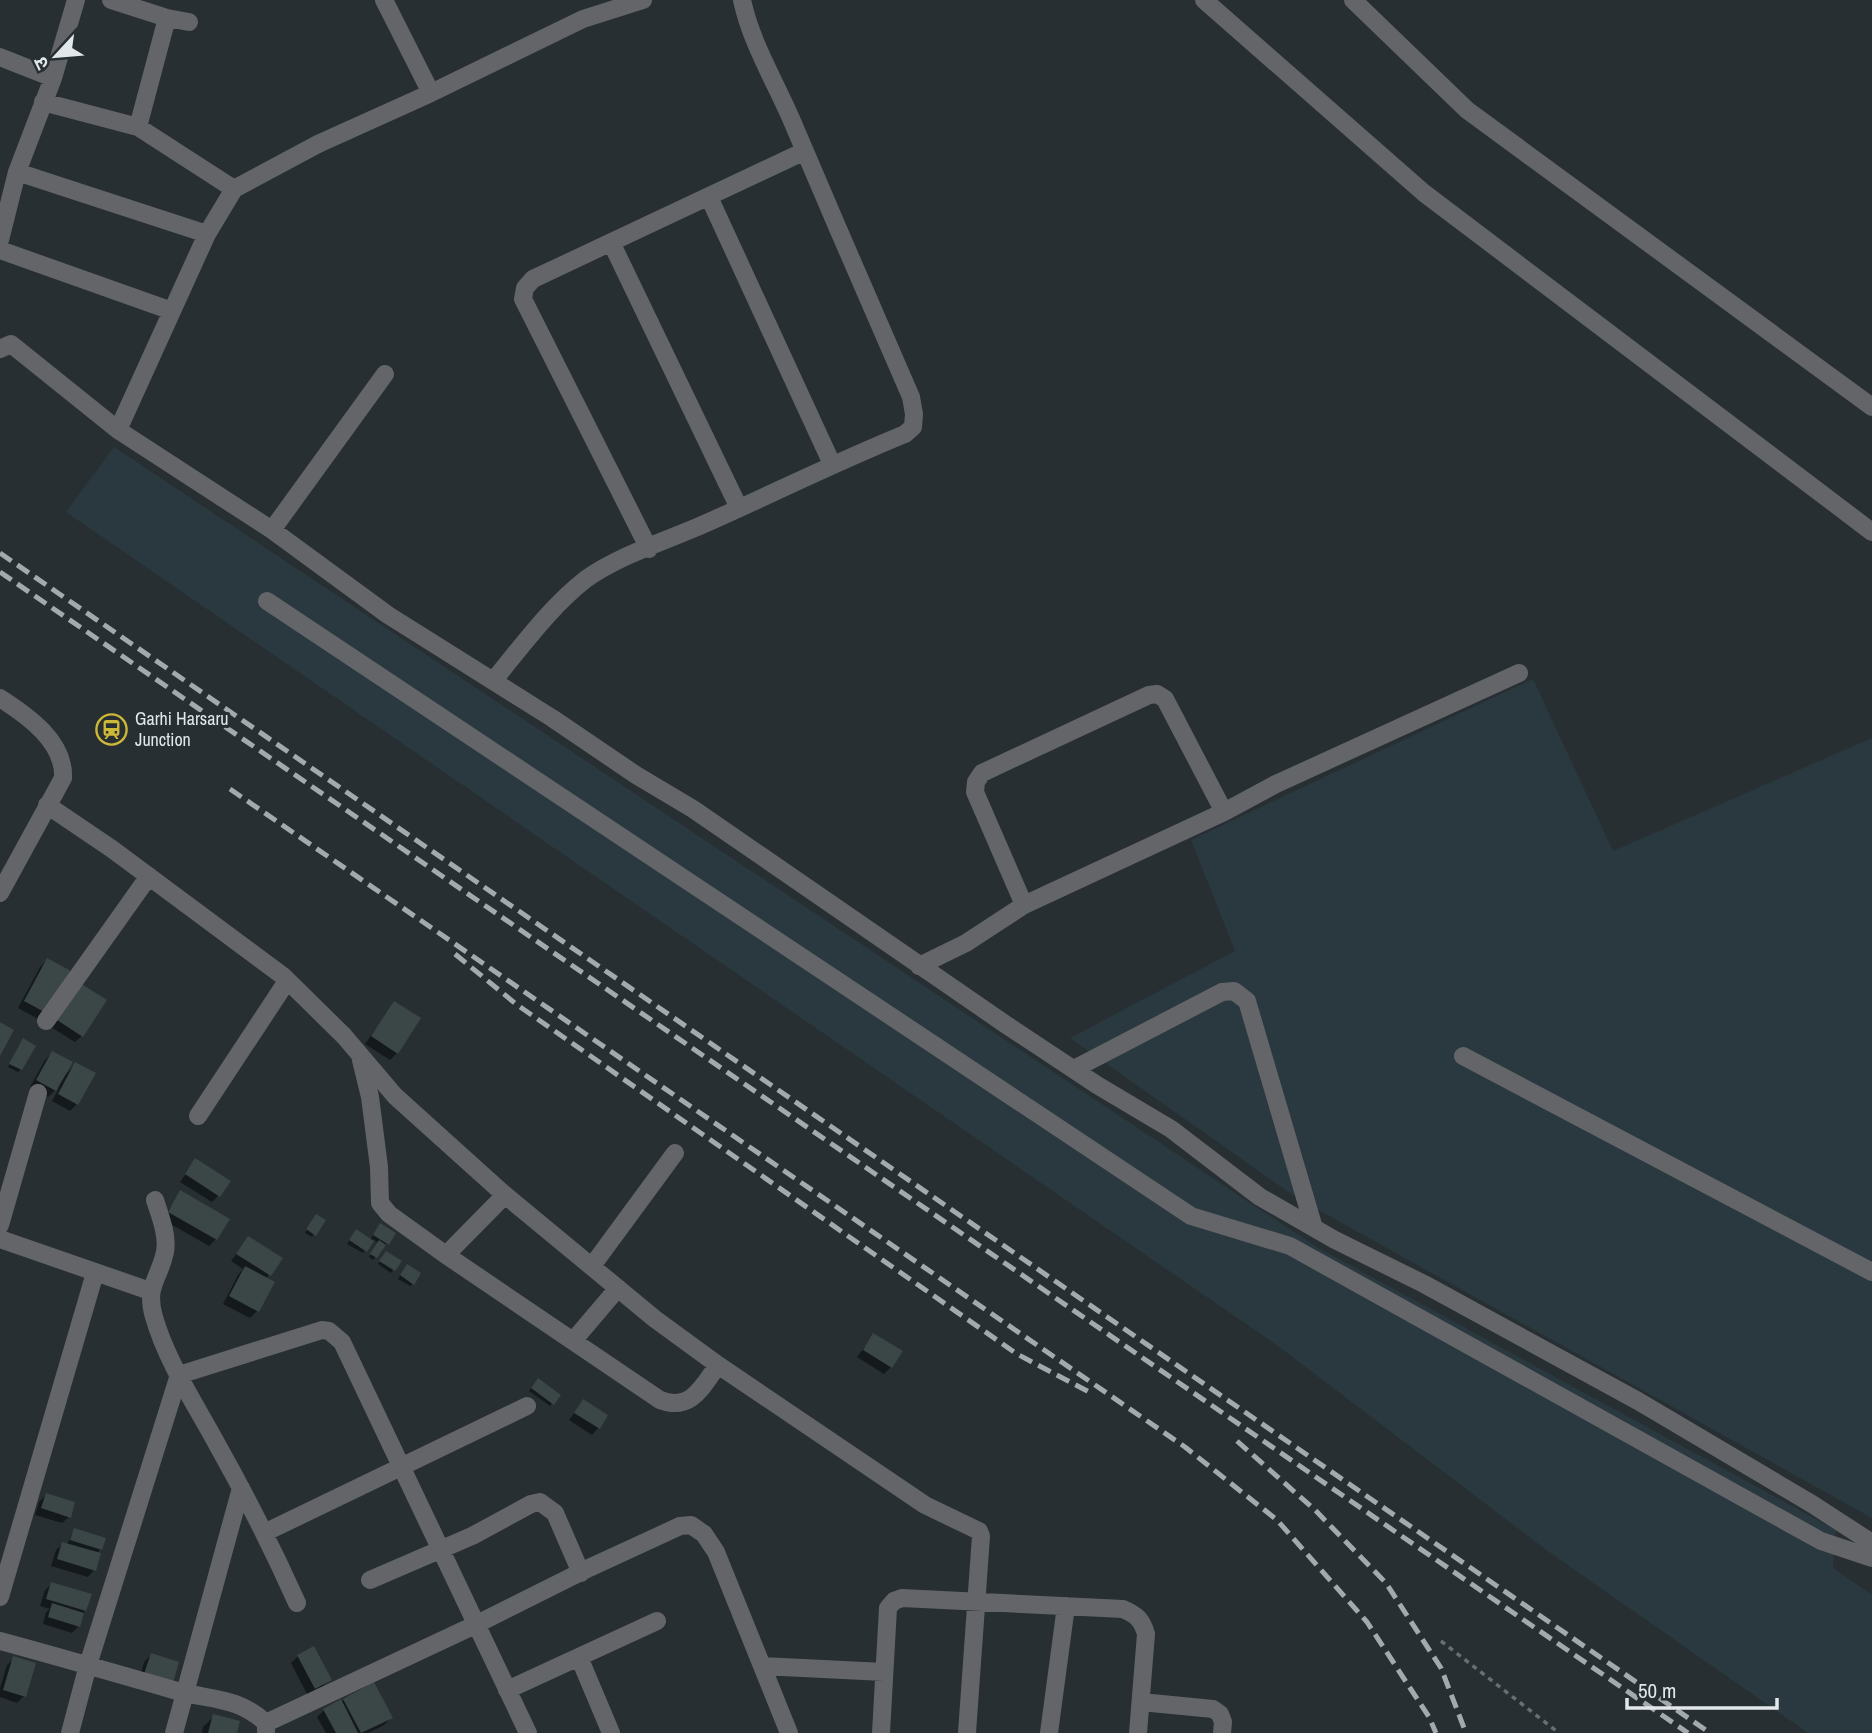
<svg xmlns="http://www.w3.org/2000/svg" width="1872" height="1733" viewBox="0 0 1872 1733" font-family="'Archivo Narrow','Noto Sans Devanagari',sans-serif">
  <style>
    .built { fill: #2a393f }
    .shadow { fill: #0007 }
    .building { fill: #3b4647 }
    .lines { fill: none; stroke-linecap: round; stroke-linejoin: round }
    .path { stroke: #686f73; stroke-width: 3.5; stroke-dasharray: 5 5; stroke-linecap: butt }
    .minor { stroke: #636569; stroke-width: 18 }
    .rail { stroke: #a3a9ad; stroke-width: 5; stroke-dasharray: 14 7; stroke-linecap: butt }
    .labels { text-anchor: middle; stroke-width: 6; stroke-linejoin: round; paint-order: stroke }
    .poi-label { font-size: 18px; fill: #e2e7ea; stroke: #272f33; text-anchor: start }
  </style>
  <rect width="100%" height="100%" fill="#272f33"/>
  <path class="built" d="M114,447L1315,1246L1836,1530L1833,1568L1872,1595V1733H1808L1549,1552L1278,1346L66,512Z
    M1533,679L1613,851L1872,738V1518L1297,1198L1070,1038L1235,951L1191,840Z"/>
  <path class="shadow" d="M47,960L69,972L40,1020L18,1008L40,967Z
    M74,992L82,1036L75,1042L51,1027Z
    M394,1003L397,1053L390,1060L365,1044Z
    M21,1043V1069L18,1072L8,1067Z
    M52,1053L64,1076L76,1064L77,1104L70,1111L52,1101L60,1086L48,1097L30,1087L45,1060Z
    M196,1160L219,1195L212,1202L180,1182Z
    M181,1193L216,1239L209,1246L162,1219Z
    M313,1219L314,1234L312,1237L305,1233Z
    M378,1228L394,1234L373,1260L369,1257L378,1243L373,1239L363,1253L347,1244L353,1234L370,1240Z
    M249,1238L280,1258L266,1279L273,1282L257,1311L250,1318L223,1304L238,1275L243,1269L231,1261Z
    M383,1256L399,1261L391,1273L378,1264Z
    M404,1269L413,1284L410,1286L398,1279Z
    M874,1335L891,1367L884,1374L857,1357Z
    M535,1383L552,1403L550,1406L529,1391Z
    M583,1401L598,1428L592,1435L569,1420Z
    M46,1495L69,1517L62,1523L35,1515L39,1502Z
    M74,1530L101,1549L96,1554L94,1570L88,1577L51,1566L56,1550L63,1544L67,1545Z
    M52,1584L85,1610L79,1626L72,1633L43,1624L46,1612L50,1609L40,1606L45,1590Z
    M151,1655L164,1689L139,1681L144,1662Z
    M298,1656L329,1680L323,1686L307,1694L291,1663Z
    M14,1658L24,1696L17,1703L0,1697V1688L7,1665Z
    M344,1700L391,1718L384,1725L368,1733H326L317,1717L324,1710Z
    M214,1716L236,1733H202L203,1727Z"/>
  <path class="building" d="M47,958L71,971L48,1014L24,1001Z
    M80,983L107,1000L83,1037L57,1020Z
    M394,1001L421,1018L398,1054L371,1036Z
    M0,1022L14,1030L0,1056Z
    M23,1038L36,1046L22,1070L9,1064Z
    M52,1051L73,1062L56,1091L36,1080Z
    M75,1062L96,1073L78,1105L58,1094Z
    M195,1158L231,1181L220,1197L185,1174Z
    M180,1190L230,1219L217,1240L168,1212Z
    M316,1214L326,1220L316,1236L306,1229Z
    M380,1223L396,1233L389,1245L373,1235Z
    M356,1229L374,1241L367,1252L349,1240Z
    M248,1236L283,1258L271,1276L236,1254Z
    M379,1240L386,1245L377,1258L370,1254Z
    M386,1251L402,1261L395,1271L379,1261Z
    M407,1264L421,1273L414,1285L400,1275Z
    M245,1266L275,1282L259,1312L229,1296Z
    M873,1333L903,1351L892,1368L863,1350Z
    M538,1378L561,1395L554,1405L531,1388Z
    M583,1399L608,1415L600,1429L574,1413Z
    M46,1493L75,1502L71,1518L41,1508Z
    M74,1528L106,1538L102,1550L70,1540Z
    M62,1542L101,1553L96,1571L57,1559Z
    M51,1582L92,1594L86,1611L46,1599Z
    M52,1603L84,1613L80,1627L48,1617Z
    M314,1646L332,1680L315,1689L297,1655Z
    M151,1653L179,1662L173,1683L144,1674Z
    M13,1656L36,1663L26,1697L3,1690Z
    M374,1682L393,1718L361,1733L343,1699Z
    M341,1699L358,1733H336L323,1709Z
    M213,1714L240,1721L237,1733H208Z"/>
  <g class="lines">
    <path class="path" d="M1441,1641L1559,1733"/>
    <path class="minor" d="M111,0L167,18L189,22
      M384,0L431,93
      M1204,0L1424,193L1872,532
      M1353,0L1467,110L1872,407
      M0,57L53,78
      M43,102L138,127L234,189
      M138,127L167,18
      M17,172L207,234
      M709,197L832,464
      M0,240L17,172L53,78L76,0
      M611,242L739,508
      M0,250L172,311
      M0,349L11,344L118,430L272,530L388,615L552,718L636,775L693,809L1005,1024L1097,1085L1171,1129L1260,1197L1335,1240L1424,1284L1638,1401L1812,1504L1872,1543
      M118,430L207,234L234,189L318,144L431,93L583,19L643,0
      M272,530L385,374
      M649,549L523,299L525,288L533,279L805,151
      M267,601L1191,1216L1290,1246L1821,1541L1872,1558
      M493,681C522,646 550,607 586,579C618,556 665,541 702,525C770,495 836,462 905,434L913,427L914,414L911,397C872,307 833,218 795,128C777,84 752,46 742,0
      M0,698C28,716 65,742 63,778L0,893
      M47,805L112,849L283,976L344,1036L395,1096L505,1195L655,1319L718,1365L925,1505L979,1531L981,1536L967,1733
      M1024,905L975,792L976,782L982,773L1149,695L1157,694L1165,699L1224,812
      M919,966L966,943L1024,905L1224,812L1276,784L1519,673
      M46,1021L149,876
      M1463,1056L1872,1272
      M361,1060L370,1097L379,1167L380,1203L389,1214L446,1255L660,1400C691,1412 702,1387 718,1365
      M1074,1069L1222,992L1234,991L1247,1001L1314,1228
      M198,1116L287,981
      M155,1200C160,1216 168,1235 165,1252C159,1280 145,1286 154,1317C166,1359 192,1399 213,1437C244,1492 271,1545 297,1603
      M0,1225L38,1093
      M0,1239L150,1291
      M446,1255L505,1195
      M592,1266L675,1153
      M573,1341L618,1288
      M266,1532L527,1406
      M370,1580L472,1536L531,1504L540,1502L555,1513L581,1573
      M0,1597L95,1273
      M0,1641C59,1657 118,1674 177,1691C211,1700 239,1697 266,1723V1733
      M579,1657L611,1733
      M762,1666L884,1672
      M507,1690L657,1621
      M1141,1702L1213,1709L1220,1714L1223,1722L1222,1733
      M266,1723L475,1625L589,1568L680,1526L691,1525L704,1534L716,1552L789,1733
      M70,1733L88,1665L179,1375L322,1330L329,1331L342,1342L528,1733
      M174,1733L241,1488
      M881,1733L888,1608L894,1601L902,1598L1123,1609C1137,1615 1142,1620 1146,1634L1138,1733
      M1049,1733L1066,1606"/>
    <path class="rail" d="M0,553L1710,1733
      M0,572L1688,1733
      M230,789L1185,1447L1277,1520L1367,1622L1429,1717L1436,1733
      M455,954L516,1004L1017,1354L1091,1393
      M1237,1441L1315,1510L1386,1583L1441,1668L1466,1733"/>
  </g>
  <defs>
    <symbol id="station-ring" viewBox="-11 -11 22 22"><circle r="9.5" fill="#272f33" stroke="#ceb837" stroke-width="1.5"/><path d="M-3-6H3Q5-6 5-4V2Q5 4 3 4L4.5 6H3L1.5 4h-3L-3 6H-4.5L-3 4Q-5 4-5 2V-4Q-5-6-3-6ZM-3.5-4v3h7v-3ZM-3.5 1v1.5H-2V1ZM2 1v1.5H3.5V1Z" fill="#ceb837"/></symbol>
  </defs>
  <g fill-rule="evenodd">
    <use href="#station-ring" x="94" y="712" width="35" height="35"/>
  </g>
  <g class="labels">
    <g class="poi-label">
      <text x="135" y="725">Garhi Harsaru<tspan x="135" dy="21">Junction</tspan></text>
    </g>
  </g>
  <g transform="translate(56 56) rotate(244)" stroke="#272f33" stroke-width="5" paint-order="stroke">
  <path d="M0-5L12 26L0 18L-12 26Z" fill="#e2e7ea"/>
  <text y="-10" font-size="19" font-weight="bold" text-anchor="middle" fill="#e2e7ea">उ</text>
  </g>
  <path d="M1627 1698v10h150v-10" fill="none" stroke="#e2e7ea" stroke-width="3.5"/>
  <text x="1638" y="1698" font-size="21" fill="#e2e7ea" stroke="#272f33" stroke-width="5" paint-order="stroke">50 m</text>
</svg>
